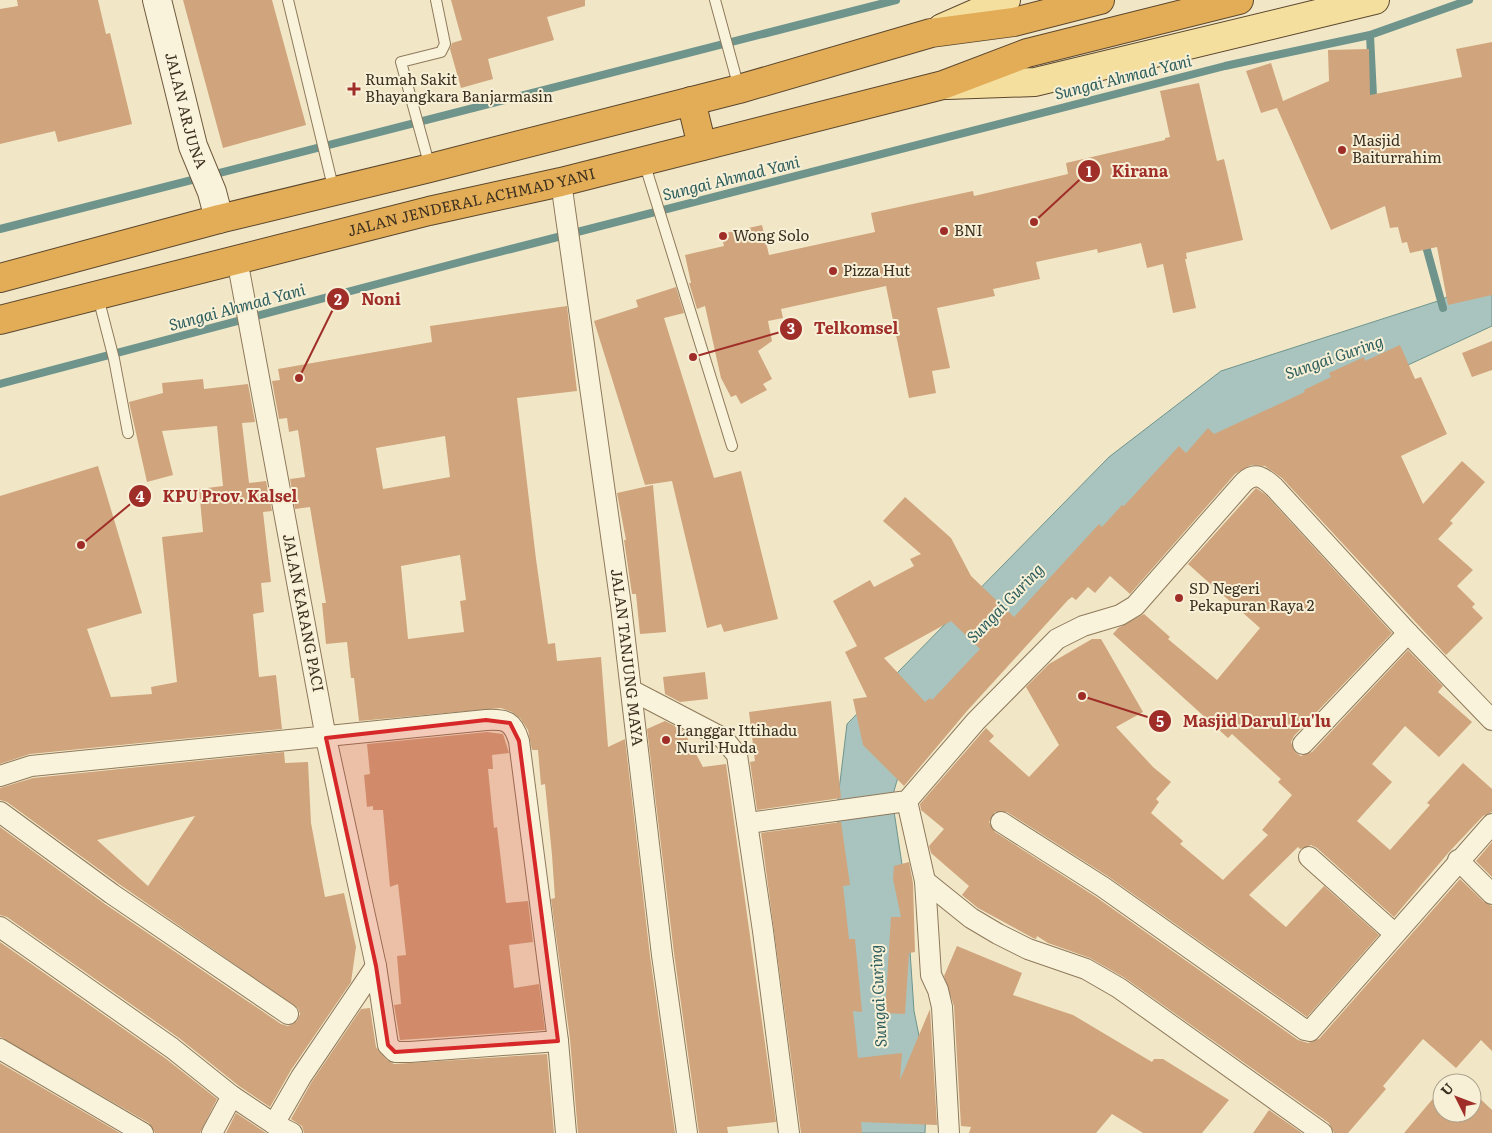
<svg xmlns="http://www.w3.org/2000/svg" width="1492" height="1133" viewBox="0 0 1492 1133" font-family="Literata,serif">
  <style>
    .water { fill: #a9c4be; stroke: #6e948c }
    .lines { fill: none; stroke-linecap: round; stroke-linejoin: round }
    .stream { stroke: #6e948c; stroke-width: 8 }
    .building { fill: #d0a47c; fill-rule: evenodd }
    .lane-casing { stroke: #8e795b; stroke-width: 12 }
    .street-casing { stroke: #8e795b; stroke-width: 22 }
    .secondary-casing { stroke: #705a3e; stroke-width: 30 }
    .primary-casing { stroke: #5c472f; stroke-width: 30 }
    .highway-casing { stroke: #5c472f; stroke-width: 30 }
    .lane { stroke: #faf3db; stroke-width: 10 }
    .street { stroke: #faf3db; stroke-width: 20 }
    .secondary { stroke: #faf3db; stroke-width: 28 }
    .primary { stroke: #f4df9f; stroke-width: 28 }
    .highway { stroke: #e2ad56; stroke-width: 28 }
    .marked { fill: #d62828; fill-opacity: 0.2; stroke: #d62828; stroke-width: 4; stroke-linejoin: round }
    .poi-dot { fill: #a02e28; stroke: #f7f0d7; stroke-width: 2 }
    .labels { text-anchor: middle; stroke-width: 4; stroke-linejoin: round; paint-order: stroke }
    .poi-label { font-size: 15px; fill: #3d3020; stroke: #f7f0d7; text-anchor: start }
    .street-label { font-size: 15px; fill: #3d3020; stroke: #f7f0d7 }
    .water-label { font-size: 16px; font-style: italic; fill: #2e5e5d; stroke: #f7f0d7 }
    .leader { fill: none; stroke: #a02e28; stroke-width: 2 }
    .callout-dot { fill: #a02e28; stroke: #f7f0d7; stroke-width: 2 }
    .mark-label { font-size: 15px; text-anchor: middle; font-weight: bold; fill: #fff }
    .callout-label { font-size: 16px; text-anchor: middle; font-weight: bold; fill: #a02e28; stroke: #f7f0d7; stroke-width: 4; stroke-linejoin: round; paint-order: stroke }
  </style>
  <rect width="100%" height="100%" fill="#f1e7c7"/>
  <path class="water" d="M1492,273V326L1324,404L1038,615L906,749L892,798L906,891L914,1011L927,1075L925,1133H837L838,799L847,724L1109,457L1221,371L1441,300Z"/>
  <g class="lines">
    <path class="stream" d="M1370,35L1373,96L1376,102
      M0,229L896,0
      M1424,239L1443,308
      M0,384L468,260L1225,66L1370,35L1469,0"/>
  </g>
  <path class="building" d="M17,0H98L106,34L110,33L132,124L58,142L55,131L0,144V9L18,6Z
    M183,0H272L306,125L223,148Z
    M451,0H585V6L547,17L554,40L488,59L493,79L461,88L450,49L452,43L462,40Z
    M1492,42V295L1448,305L1437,247L1410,253L1407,242L1402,243L1398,227L1390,228L1385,206L1331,230L1277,108L1261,113L1246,71L1271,63L1283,101L1329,81L1328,50L1369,49L1370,95L1462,77L1456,49Z
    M1199,83L1217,161L1224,159L1243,240L1186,253L1187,259H1185L1196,308L1173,313L1163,264L1147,268L1141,243L1098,253L1097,249L1036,262L1040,279L993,289L995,296L937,308L950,368L932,371L936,393L909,398L886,286L781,309L783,318L768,321L772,341L758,351L772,379L763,384L767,390L741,404L736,395L731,397L721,378L705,306L697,309L689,283H691L685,255L724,246L721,234L762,225L769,255L875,232L871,213L973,191L974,196L1068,174L1066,163L1165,140V138L1170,137L1160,91Z
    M676,287L684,313L664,318L714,478L741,471L778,619L724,632L721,624L707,628L672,481L645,485L594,321L638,307L636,300Z
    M567,306L577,391L517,398L536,559L548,644L555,643L557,661L601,657L608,747L625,739L650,956L675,1133H578L570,1039L551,899L555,898L552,855L545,784L541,785L538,750H532L528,730L520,718L512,712L501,708L359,721L354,678H351L347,642L326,644L322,603H326L310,507L295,509L290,479L305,477L298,430L289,432L287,418L279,419L272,381L280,380L278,369L432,342L430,326ZM445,436L450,477L383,489L376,448ZM460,555L466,600L460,601L464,632L408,639L401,566Z
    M1492,341V370L1472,377L1462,353Z
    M1400,345L1415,379L1421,377L1447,434L1401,456L1423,504L1462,461L1485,482L1450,521L1453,523L1438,539L1473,570L1457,586L1475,604L1472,607L1483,618L1446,655L1282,478L1265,466L1251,465L1235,474L1130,594L1110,576L1095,593L1088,587L1076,600L1072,597L1068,600L967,711L904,786L863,745L853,699L867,697L845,652L857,646L833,601L870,580L874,587L914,566L910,559L921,554L883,521L905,497L951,538L971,576L1014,617L1099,524L1102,527L1122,505L1124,506L1179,446L1186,453L1208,428L1214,434L1305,392L1304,390L1331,377L1329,373L1364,357L1365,361ZM951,621L980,649L932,700L930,698L925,702L884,658Z
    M203,379L204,389L248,384L255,422L242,423L249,483L266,481L272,511L263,512L271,582L261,583L264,612L253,614L259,677L276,675L282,729L30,754L0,764V496L98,466L142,613L87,629L111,697L152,694L151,687L177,682L162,537L203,532L199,489L223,486L217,426L162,431L173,475L147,482L129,402L163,393L162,383Z
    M653,485L666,632L640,634L636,594H632L624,540H626L617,493Z
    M1256,488L1266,495L1392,633L1294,736L1291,742L1295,752L1301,756L1312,752L1408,650L1443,686L1438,692L1472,722L1439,757L1405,726L1372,764L1392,782L1357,821L1390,850L1430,805L1427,803L1463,763L1492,789V812L1483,816L1449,852L1394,917L1317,848L1311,845L1300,849L1298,847L1249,895L1286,927L1324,886L1379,935L1307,1017L1109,877L1007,812H995L989,822L995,832L1096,897L1298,1040L1308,1043L1319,1039L1460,879L1484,902L1492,906V1051L1481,1040L1456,1068L1423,1039L1383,1086L1386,1089L1348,1133H1334L1329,1123L1125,978L1090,958L1048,943L1037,936L1036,939L1033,938L978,908L962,895L969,886L931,853L929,846L944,829L921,810L920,804L986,728L994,736L989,741L1029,777L1059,745L1026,687L1049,664L1092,639H1101L1143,712L1116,727L1153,767L1171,782L1156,799L1159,802L1151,813L1183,841L1180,844L1223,880L1268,835L1262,830L1292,795L1278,782L1281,779L1232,734L1228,738L1113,634L1118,628L1144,614L1170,637L1168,639L1217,680L1260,628L1188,564Z
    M705,672L708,699L680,702L665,694L663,677Z
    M831,701L841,798L757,810L750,762L755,761L749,712Z
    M665,721L683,730L703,767L726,764L776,1122L727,1127L728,1133H699L674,953L647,729Z
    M487,732L503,734L509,753L492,755L493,769H488L494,828L497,827L506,903L528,901L533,942L509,945L514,988L539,984L545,1030L400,1040L394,1005L401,1004L397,956L406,955L398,884L390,887L383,810H373V806L367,807L364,775L370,774L367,744Z
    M284,752L285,763L308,762L311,823L325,897L344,893L356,947L351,982L291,1070L270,1107L239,1086L179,1038L7,917L0,915V827L105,904L281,1024L288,1026L297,1021L300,1014L298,1008L119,884L7,802L0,800V788L33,778ZM195,816L148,886L97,840Z
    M841,822L850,885L843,886L849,939H855L862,1012L853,1011L858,1058L902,1053L900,1080L930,1009L937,1125L861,1122L862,1133H801L761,833Z
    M1492,842V877L1476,861Z
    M909,862L913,883L915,952L909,953L905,1014L885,1013L891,917H901L893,879L894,866Z
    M0,942L165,1058L217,1099L200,1133H155L149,1123L0,1037Z
    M957,946L1022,973L1013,995L1073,1015L1152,1062L1154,1059H1163L1229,1100L1202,1133H1143L1112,1114L1096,1133H969L971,1127L961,1126L954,1006L944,976Z
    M370,1008L376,1047L387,1060L394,1064L547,1054L554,1133H304L302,1126L291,1119L311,1083L361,1009Z
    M0,1063L120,1133H0Z
    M1442,1088V1113H1472V1091L1492,1110V1133H1404Z
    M1269,1110L1302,1133H1253Z
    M236,1113L266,1133H226Z"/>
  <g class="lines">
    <defs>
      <path id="lane" d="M288,0L334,191
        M715,0L739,88
        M644,162L732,446
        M430,167L401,62L441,52L445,44L436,0
        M98,297L114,359L128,433"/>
      <g id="street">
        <path id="s1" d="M561,182L621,606L662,955L687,1133"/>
        <path d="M631,690L723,738L737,755L763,931L789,1133"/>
        <path d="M1303,744L1408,633"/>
        <path d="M0,776L31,766L486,720C506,719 513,721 519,741L558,1041L410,1052H395L388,1045L376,966L326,738L237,259"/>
        <path d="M907,801L925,881L931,975L938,990L942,1007L949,1133"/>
        <path d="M0,812L112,894L288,1014"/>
        <path d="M1001,822L1103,887L1305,1030L1310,1031L1492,824"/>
        <path d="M748,823L907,801L976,721L1057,639L1083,626L1120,615L1135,606L1244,482C1256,471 1264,478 1274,487L1408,633L1492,720"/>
        <path d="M1309,857L1394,933"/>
        <path d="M1458,860L1492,894"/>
        <path d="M925,881L971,918L998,934L1028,949L1086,969L1119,988L1322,1133"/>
        <path d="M0,927L172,1048L232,1096"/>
        <path d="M558,1041L566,1133"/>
        <path d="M0,1049L143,1133"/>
        <path d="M212,1133L232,1096L274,1124"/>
        <path d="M292,1133L274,1124L301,1077L376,966"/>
      </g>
      <g id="secondary">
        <path id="s2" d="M157,0L193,146L212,192L219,219"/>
      </g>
      <path id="primary" d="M942,28L1006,0
        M947,85L1035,82L1375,0"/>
      <g id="highway">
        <path d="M691,101L702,146"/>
        <path d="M0,278L219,219L430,168L739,89L931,33L1014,22L1100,0"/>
        <path id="s3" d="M0,320L429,211L561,182L943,85L1027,53L1239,0"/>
      </g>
    </defs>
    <use href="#lane" class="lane-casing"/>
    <use href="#street" class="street-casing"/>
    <use href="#secondary" class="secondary-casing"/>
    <use href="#primary" class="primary-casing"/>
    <use href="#highway" class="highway-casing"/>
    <use href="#lane" class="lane"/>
    <use href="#street" class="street"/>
    <use href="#secondary" class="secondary"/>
    <use href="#primary" class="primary"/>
    <use href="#highway" class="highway"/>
  </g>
  <path class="marked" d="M486,720L510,723L519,741L558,1041L395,1052L388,1045L376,966L326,738Z"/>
  <g class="poi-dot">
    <path d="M351.5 81.5h5v5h5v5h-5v5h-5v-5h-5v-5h5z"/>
    <circle cx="1342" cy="150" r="5"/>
    <circle cx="944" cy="231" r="5"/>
    <circle cx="723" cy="236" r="5"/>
    <circle cx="833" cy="271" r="5"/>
    <circle cx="1179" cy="598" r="5"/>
    <circle cx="666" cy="740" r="5"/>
  </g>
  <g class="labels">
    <g class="poi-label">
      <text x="365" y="85">Rumah Sakit<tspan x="365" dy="17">Bhayangkara Banjarmasin</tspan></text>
      <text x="1352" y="146">Masjid<tspan x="1352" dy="17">Baiturrahim</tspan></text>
      <text x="954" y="236">BNI</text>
      <text x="733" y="241">Wong Solo</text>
      <text x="843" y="276">Pizza Hut</text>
      <text x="1189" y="594">SD Negeri<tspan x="1189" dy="17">Pekapuran Raya 2</tspan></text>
      <text x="676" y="736">Langgar Ittihadu<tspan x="676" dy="17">Nuril Huda</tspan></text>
    </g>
    <g class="street-label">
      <text dy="5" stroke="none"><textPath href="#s2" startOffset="114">JALAN ARJUNA</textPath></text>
      <text dy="5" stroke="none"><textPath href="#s3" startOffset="486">JALAN JENDERAL ACHMAD YANI</textPath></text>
      <text transform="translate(303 613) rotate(79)" y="5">JALAN KARANG PACI</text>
      <text dy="5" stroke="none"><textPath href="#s1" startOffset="480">JALAN TANJUNG MAYA</textPath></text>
    </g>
    <g class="water-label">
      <text transform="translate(1123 77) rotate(-14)" y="6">Sungai Ahmad Yani</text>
      <text transform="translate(731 178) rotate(-14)" y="6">Sungai Ahmad Yani</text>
      <text transform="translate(237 307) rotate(-15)" y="6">Sungai Ahmad Yani</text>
      <text transform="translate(1334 357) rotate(-19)" y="6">Sungai Guring</text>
      <text transform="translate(1005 603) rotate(-46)" y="6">Sungai Guring</text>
      <text transform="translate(878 996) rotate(-93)" y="6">Sungai Guring</text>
    </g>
  </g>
  <path class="leader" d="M1034 222L1089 171M299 378L338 299M693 357L791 329M81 545L140 496M1082 696L1160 721"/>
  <g class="callout-dot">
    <circle cx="1034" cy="222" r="5"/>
    <circle cx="299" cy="378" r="5"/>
    <circle cx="693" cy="357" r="5"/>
    <circle cx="81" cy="545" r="5"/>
    <circle cx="1082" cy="696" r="5"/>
    <circle cx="1089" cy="171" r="12"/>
    <circle cx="338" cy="299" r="12"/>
    <circle cx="791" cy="329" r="12"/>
    <circle cx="140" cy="496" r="12"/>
    <circle cx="1160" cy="721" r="12"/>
  </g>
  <g class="mark-label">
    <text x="1089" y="177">1</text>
    <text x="338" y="305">2</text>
    <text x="791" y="334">3</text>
    <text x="140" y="502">4</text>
    <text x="1160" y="727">5</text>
  </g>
  <g class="callout-label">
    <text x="1140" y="177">Kirana</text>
    <text x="381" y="305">Noni</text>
    <text x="856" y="334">Telkomsel</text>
    <text x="230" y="502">KPU Prov. Kalsel</text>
    <text x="1257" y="727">Masjid Darul Lu'lu</text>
  </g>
  <g transform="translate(1457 1098) rotate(312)"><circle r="24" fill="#f7f0d7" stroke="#ada38e"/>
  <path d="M0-4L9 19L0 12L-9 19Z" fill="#a02e28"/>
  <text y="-8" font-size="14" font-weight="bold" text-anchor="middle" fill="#3d3020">U</text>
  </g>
</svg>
